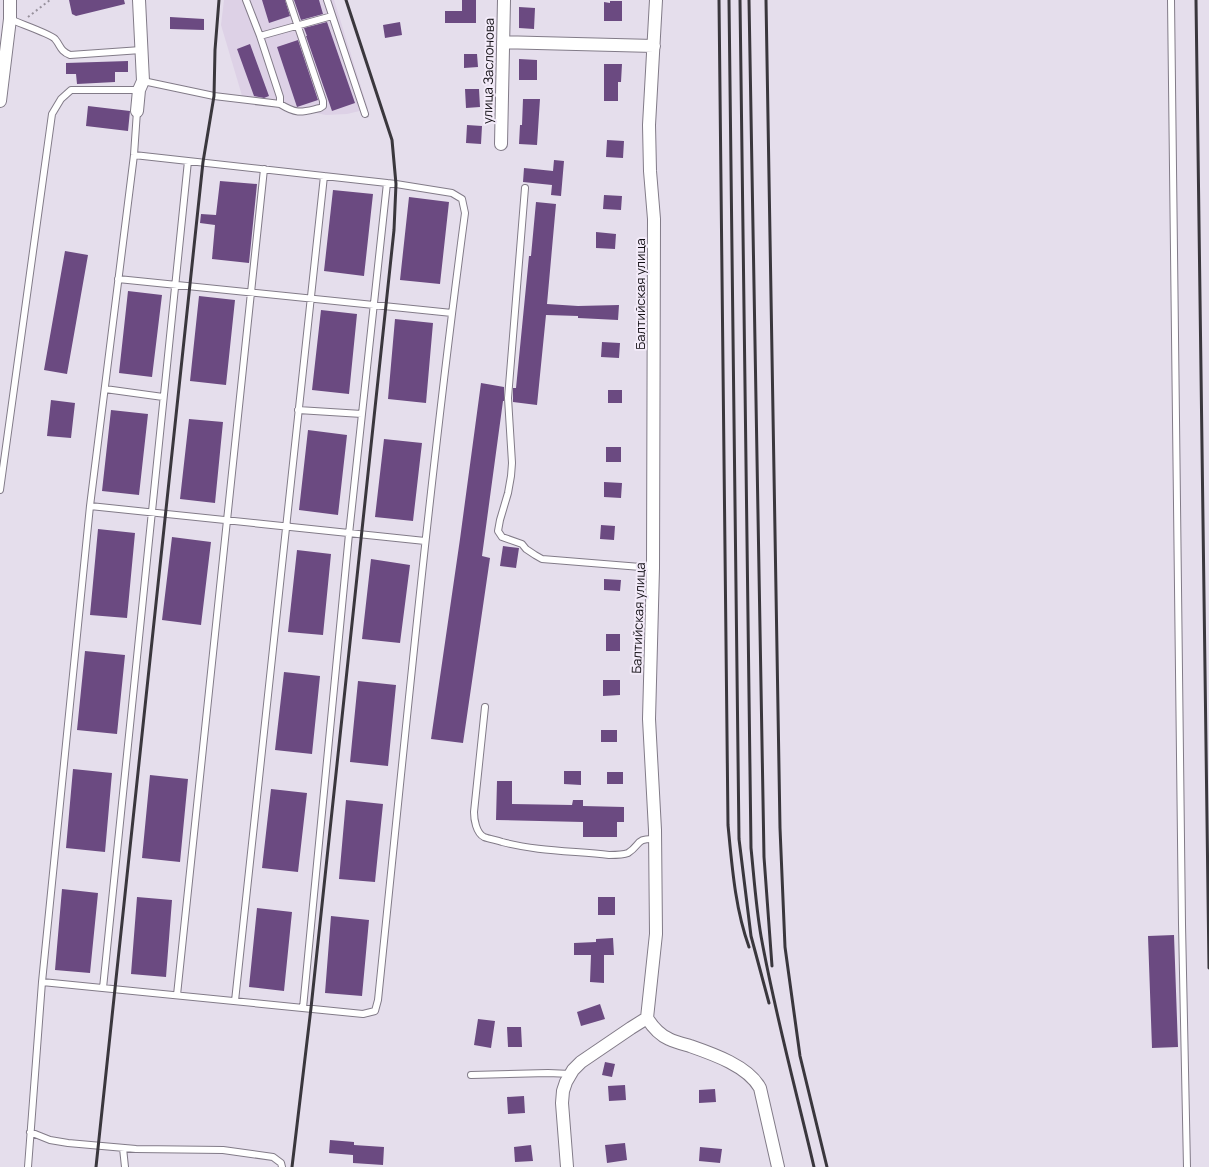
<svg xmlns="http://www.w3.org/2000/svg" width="1209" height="1167" viewBox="0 0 1209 1167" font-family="Manrope,sans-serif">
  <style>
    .built { fill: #ddd1e6 }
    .building { fill: #6b4a81 }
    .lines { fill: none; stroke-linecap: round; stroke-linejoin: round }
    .service-casing { stroke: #827b88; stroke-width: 8 }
    .minor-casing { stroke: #827b88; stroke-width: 14 }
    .path { stroke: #97919c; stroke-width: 2; stroke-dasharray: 2 3; stroke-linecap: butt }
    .service { stroke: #fff; stroke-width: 6 }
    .minor { stroke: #fff; stroke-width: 12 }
    .rail { stroke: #3a373d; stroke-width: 3 }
    .labels { text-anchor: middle; stroke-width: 4; stroke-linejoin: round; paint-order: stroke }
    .street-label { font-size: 13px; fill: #120f14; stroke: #f3ebf9 }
  </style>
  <rect width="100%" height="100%" fill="#e5deec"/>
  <path class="built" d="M224,0H334L368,109L347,114L326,115L243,99L221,25Z"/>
  <path class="building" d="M69,0H124L125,4L76,16L72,14Z
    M262,0H285L290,16L269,23Z
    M294,0H319L323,14L301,20Z
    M462,0H476V23H445V11H462Z
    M610,1H622V21H604V2L610,3Z
    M519,7L535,8L534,29L519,28Z
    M170,17L204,19V30L170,29Z
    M327,22L355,103L332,111L306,36H307L304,28Z
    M400,22L402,35L385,38L383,25Z
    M298,40L318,100L297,107L277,47Z
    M250,44L269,96L264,98L254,96L237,49Z
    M464,54H477L478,67L464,68Z
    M519,59L537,60V80H519Z
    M128,61V72H115V82L77,84L76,74H66V63Z
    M604,64H622L621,82H618V101H604Z
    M465,89H479L480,107L466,108Z
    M523,99H540L537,145L519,144L520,125H522Z
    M88,106L130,111L128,131L86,126Z
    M467,125L482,126L481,144L466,143Z
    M607,140L624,141L623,158L606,157Z
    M554,160L564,161L561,196L551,195L552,185L523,182L524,168L553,171Z
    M220,181L257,184L249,263L212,259L215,225L200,223L201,214L216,215Z
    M333,190L373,194L364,276L324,271Z
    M604,195L622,196L621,210L603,209Z
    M409,197L449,202L440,284L400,280Z
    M536,202L556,204L547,304L578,306L619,305L618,320L578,318V316L546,315L537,405L513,402V388H516L529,256H531Z
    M596,232L616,234L615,249L596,248Z
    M65,251L88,255L67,374L44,370Z
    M128,291L162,295L152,377L119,373Z
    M199,296L235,300L226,385L190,381Z
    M321,310L357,314L349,394L312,390Z
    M395,319L433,323L426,403L388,399Z
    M602,342L620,343L619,358L601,357Z
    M481,383L504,387V401H503L482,556L490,558L463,743L431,739L460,539Z
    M608,390H622V403H608Z
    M51,400L75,403L71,438L47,436Z
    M111,410L148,414L139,495L102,491Z
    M189,419L223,422L215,503L180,499Z
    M308,430L347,435L338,515L299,510Z
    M384,439L422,443L413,521L375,517Z
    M606,447H621V462H606Z
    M604,482L622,483L621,498L604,497Z
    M601,525L615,526L614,540L600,539Z
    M98,529L135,533L127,618L90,615Z
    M172,537L211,542L201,625L162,620Z
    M503,546L519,548L516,568L500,566Z
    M297,550L331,554L323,635L288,632Z
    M371,559L410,565L400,643L362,639Z
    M604,579L621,580L620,591L604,590Z
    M606,634H620V651H606Z
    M85,651L125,655L117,734L77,730Z
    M284,672L320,676L312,754L275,750Z
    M603,680H620V695L603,696Z
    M358,681L396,685L388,766L350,762Z
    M601,730H617V742H601Z
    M73,769L112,773L105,852L66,848Z
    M564,771H581V785L564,784Z
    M607,772H623V784H607Z
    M150,775L188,779L180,862L142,858Z
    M497,781H512V804L572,805L573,800H583V806L624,807V822H617V837H583V822L496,820Z
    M271,789L307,793L298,872L262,868Z
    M346,800L383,804L375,882L339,879Z
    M62,889L98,893L90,973L55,970Z
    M137,897L172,900L166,977L131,974Z
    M598,897H615V915H598Z
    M257,908L292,912L284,991L249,987Z
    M331,916L369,920L362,996L325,993Z
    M1174,935L1178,1047L1152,1048L1148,936Z
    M613,938L614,955H604V983L590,982L591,955H574V943L596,942V939Z
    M600,1004L605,1019L581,1026L577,1012Z
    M478,1019L495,1021L491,1048L474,1045Z
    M507,1027H521L522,1047H508Z
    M605,1062L615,1064L612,1077L602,1075Z
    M625,1085L626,1100L609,1101L608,1086Z
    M715,1089L716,1102L699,1103V1090Z
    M524,1096L525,1113L508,1114L507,1097Z
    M330,1140L354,1142V1145L384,1147L383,1165L353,1163V1155L329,1153Z
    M625,1143L627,1160L607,1163L605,1145Z
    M531,1145L533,1161L515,1162L514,1147Z
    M700,1147L722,1149L720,1163L699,1161Z"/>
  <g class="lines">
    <defs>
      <path id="service" d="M246,0L260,36L280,97V104
        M327,0L365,114
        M1171,0L1182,924L1187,1167
        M10,19C18,23 51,34 55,39C61,46 60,51 70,55L141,50
        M260,36L332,16
        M143,81L214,96L280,104C298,115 302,112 320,108L323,106V101L289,0
        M134,155L396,184L452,193L462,199L465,213C430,475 405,738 378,1000L375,1011L363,1014L42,982L90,506L134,155L137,111
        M525,188L508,398L512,463L511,476L508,493L500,520L498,531L502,537L522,544L526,549L535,555L542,559L653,568
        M118,279L452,313
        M105,389L163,397
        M298,410L362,414
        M0,490L52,114L61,99L71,90H139
        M90,506L425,541
        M485,707L474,812C474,819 476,833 484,837C489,839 496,840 502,842C536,851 573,851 609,855C615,855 623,855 628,853C641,845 635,838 655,839
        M103,988L188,161
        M177,995L264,169
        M235,1001L324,176
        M303,1008L349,534L387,183
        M471,1075L548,1073L571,1074
        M30,1132L50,1140L68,1143L136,1149L223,1150L273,1157L281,1163L282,1167
        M123,1148L125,1167
        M28,1167L42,982"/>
      <path id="minor" d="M656,0L649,125L650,171L654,219L653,568L649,719L655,830L656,934L647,1018C652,1026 660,1035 669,1039C675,1042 683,1044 690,1046C713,1054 748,1066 760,1088L778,1167
        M503,42L654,46
        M0,101L10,19V0
        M137,111L139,90L143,81L139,0
        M501,144L504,0
        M567,1167L562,1103L563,1091L566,1082L573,1070L581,1062L631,1028L647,1018"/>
    </defs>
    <use href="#service" class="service-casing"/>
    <use href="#minor" class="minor-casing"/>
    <path class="path" d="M28,17L50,0"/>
    <use href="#service" class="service"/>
    <use href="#minor" class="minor"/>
    <path class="rail" d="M719,0L728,825C732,866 735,908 749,947
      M729,0L739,839L751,936L769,1003
      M740,0L751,848C754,877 756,907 761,936C775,1014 796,1090 814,1167
      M749,0L764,857L772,966
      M766,0L780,828L785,947L800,1056L827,1167
      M1196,0L1209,968
      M96,1167L203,162L214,96L215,50L219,0
      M292,1167L311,1008L394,230L396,184L392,140L346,0"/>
  </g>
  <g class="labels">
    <g class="street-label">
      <text transform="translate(488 71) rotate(-89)" y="5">улица Заслонова</text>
      <text transform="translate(640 294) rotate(-90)" y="5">Балтийская улица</text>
      <text transform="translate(638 618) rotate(-88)" y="5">Балтийская улица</text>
    </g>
  </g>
</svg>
